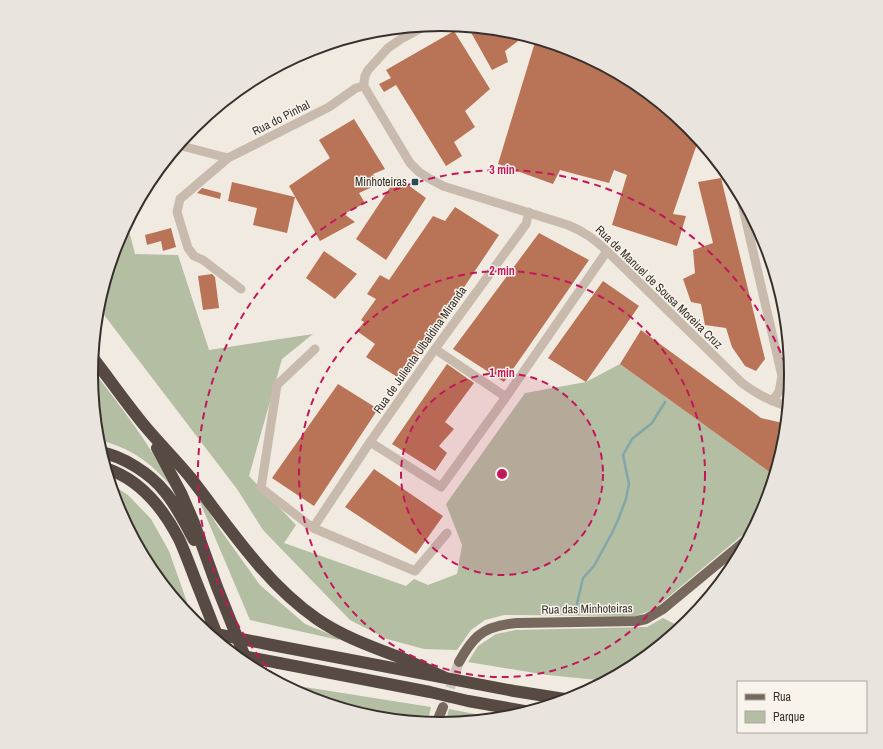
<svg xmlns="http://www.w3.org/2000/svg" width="883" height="749" viewBox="0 0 883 749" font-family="'Archivo Narrow',sans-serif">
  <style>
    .green { fill: #b3bea2 }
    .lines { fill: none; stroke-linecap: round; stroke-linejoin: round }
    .stream { stroke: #82a7ab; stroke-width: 2.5 }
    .building { fill: #b97356 }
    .major-tunnel { stroke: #ccc5bc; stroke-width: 10; stroke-dasharray: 10 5; stroke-linecap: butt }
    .minor { stroke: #c8bbad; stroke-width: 9 }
    .major { stroke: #77685e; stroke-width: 10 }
    .highway { stroke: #574a43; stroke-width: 12 }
    .highway-bridge { stroke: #574a43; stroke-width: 12 }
    .ring { fill: none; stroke: #c2185b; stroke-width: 2; stroke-dasharray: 7 5 }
    .poi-dot { fill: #254e54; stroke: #f8f4ec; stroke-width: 1.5 }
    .labels { text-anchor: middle; stroke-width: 3; stroke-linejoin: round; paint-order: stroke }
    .street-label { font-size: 12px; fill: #372f2b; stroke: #f8f4ec }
    .poi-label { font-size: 12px; fill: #372f2b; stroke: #f8f4ec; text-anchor: end }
    .rim { fill: none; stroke: #372f2b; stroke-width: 2 }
    .centre { fill: #c2185b; stroke: #f8f4ec; stroke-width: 2 }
    .ring-label { font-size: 12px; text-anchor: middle; font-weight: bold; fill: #c2185b; stroke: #f8f4ec; stroke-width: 3; stroke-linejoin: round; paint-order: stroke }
  </style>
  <rect width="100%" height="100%" fill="#f1eae0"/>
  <path class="green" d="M127,223L135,254L178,255L209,350L313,334L282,359L249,476L296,525L284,543L406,586L414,579L428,585L457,574L462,545L446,504L525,393L586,382L620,364L775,476L765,509L758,522L654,609L636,616L504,615L485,620L471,630L457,650L424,649L387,639L350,620L263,530L237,489L98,307L118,240Z
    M92,369C120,406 150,443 170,485C147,459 131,449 97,439L91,374Z
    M110,483L128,495L151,519L169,551L189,608L180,606L150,569L118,508Z
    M201,499L219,528L260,585L305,624L339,638V640L250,620L199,500Z
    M663,618L683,628L636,666L608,681L547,675L468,662L478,646L496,634L516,630L647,627Z
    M279,683L431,707L427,724L373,718L307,698Z
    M449,709L500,719L445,725Z"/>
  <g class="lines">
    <path class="stream" d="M575,612L583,578L594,566L612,533L618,520L626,499L629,484L623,455L632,439L652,423L665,402"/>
  </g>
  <path class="building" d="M468,27L510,31L515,32L518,41L505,51L508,62L492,70Z
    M454,31L490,89L465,111L475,127L454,142L462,156L446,166L396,85L384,92L379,84L391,78L386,70Z
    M536,39L576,51L636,83L690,127L699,138L673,214L686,216L677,246L612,225L627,175L614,170L609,183L560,170L553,184L498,164Z
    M354,119L385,169L373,174L379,184L359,193L365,203L344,214L355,222L320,241L289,186L330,158L319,140Z
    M397,177L426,198L386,260L356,239Z
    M721,178L765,359L756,371L745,366L732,347L726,328L705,325L701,304L691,302L683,279L695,273L693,250L713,243L698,182Z
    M232,182L295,197L287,233L253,225L257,208L228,201Z
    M202,188L221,193L220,199L197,193Z
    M455,207L499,235L402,380L366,357L375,344L357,331L364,322L361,320L376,299L367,294L380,275L389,280L433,216L445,221Z
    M171,228L176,247L163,251L161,241L147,245L145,235Z
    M539,233L589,260L504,382L453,349Z
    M324,251L357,274L335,299L306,278Z
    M212,274L215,277L219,308L203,310L198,276Z
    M603,281L639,306L586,382L548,358Z
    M641,330L761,418L787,424L785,443L775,476L620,364Z
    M447,364L474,383L445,422L454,429L439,446L447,453L435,471L392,444Z
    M338,384L378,409L314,506L272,478Z
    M374,469L443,516L416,554L345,507Z"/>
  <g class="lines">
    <path class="major-tunnel" d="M445,702L459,662"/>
    <path class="minor" d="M425,26L401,39L388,48L368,70L365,76L364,82V86L368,93L410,163L419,172L430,179L443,186L568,225C585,232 594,239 607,251L742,383C758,395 769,400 789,407
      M178,145L228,158
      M739,191L782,376L779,392L772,401
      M241,289L203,260L194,256L188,248L177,212L180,199L228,158L329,107L356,88L364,86
      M435,349L506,397L607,251
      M370,442L441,487L506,397
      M313,528L261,488L277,385L315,349
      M447,533L415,571L313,528L370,442L435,349L526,224L529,212"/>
    <path class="major" d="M459,662C464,653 470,643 478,636C488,627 504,624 517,623L637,621L646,619L663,609L750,537
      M436,724L443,707"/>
    <path class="highway" d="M93,358C110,380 126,403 144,425C159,443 175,459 190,477C229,527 264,582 317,619C343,637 375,648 404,659C418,665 432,672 446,678
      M157,448L181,493L194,523L217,587L249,667
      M100,452C123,456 151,474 165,492C176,505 186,525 194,540
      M105,468C140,479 163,508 179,539C185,552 190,566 195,579C204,601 212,623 221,645
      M272,645L514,691L571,700
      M279,663L430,692L468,701L530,712"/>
    <path class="highway-bridge" d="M206,632L272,645
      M233,654L279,663"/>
  </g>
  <circle cx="502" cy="474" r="101" fill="#c2185b" fill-opacity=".12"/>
  <g class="ring">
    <circle cx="502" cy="474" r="101"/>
    <circle cx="502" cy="474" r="203"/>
    <path d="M283 685A304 304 0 1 1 791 380"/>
  </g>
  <rect class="poi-dot" x="411" y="178" width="8" height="8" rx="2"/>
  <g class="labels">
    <g class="street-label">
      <text transform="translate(281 118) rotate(-27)" y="4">Rua do Pinhal</text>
      <text transform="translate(659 287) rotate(44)" y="4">Rua de Manuel de Sousa Moreira Cruz</text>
      <text transform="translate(420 350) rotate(-55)" y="4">Rua de Julienta Ulbaldina Miranda</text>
      <text transform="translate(587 609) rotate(-1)" y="4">Rua das Minhoteiras</text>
    </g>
    <g class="poi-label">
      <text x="407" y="186">Minhoteiras</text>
    </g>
  </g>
  <path d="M0 0H883V749H0ZM98 374a343 343 0 1 1 686 0a343 343 0 1 1-686 0Z" fill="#e9e4dd" fill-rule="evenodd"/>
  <path class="rim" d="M98 374a343 343 0 1 1 686 0a343 343 0 1 1-686 0Z"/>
  <circle cx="502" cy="474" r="6" class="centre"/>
  <g class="ring-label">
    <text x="502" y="174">3 min</text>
    <text x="502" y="275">2 min</text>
    <text x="502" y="377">1 min</text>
  </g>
  <rect x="737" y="681" width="130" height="52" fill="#f8f4ec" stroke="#aba59f"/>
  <rect x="745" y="694" width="20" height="6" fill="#77685e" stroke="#aba59f"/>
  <text x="773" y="701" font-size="12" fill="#372f2b">Rua</text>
  <rect x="745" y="711" width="20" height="12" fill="#b3bea2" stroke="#aba59f"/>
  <text x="773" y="721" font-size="12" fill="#372f2b">Parque</text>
</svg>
